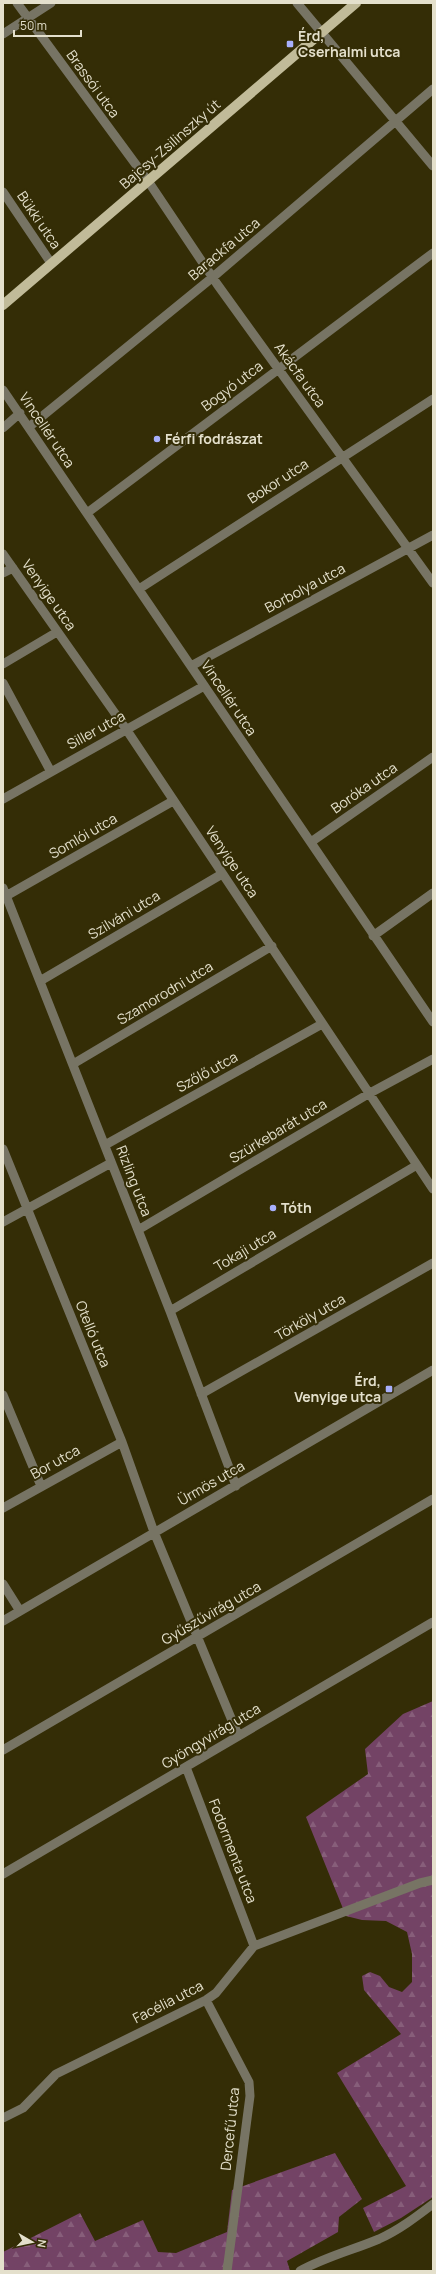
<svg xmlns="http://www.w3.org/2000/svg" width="436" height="2274" viewBox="0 0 436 2274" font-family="Manrope,sans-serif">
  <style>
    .forest { fill: url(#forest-firs) }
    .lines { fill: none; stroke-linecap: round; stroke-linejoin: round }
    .minor { stroke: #777464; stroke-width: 9 }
    .major { stroke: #c1bb99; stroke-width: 10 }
    .poi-dot { fill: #a8b0fc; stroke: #342d06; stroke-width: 1.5 }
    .labels { text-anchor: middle; stroke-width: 4; stroke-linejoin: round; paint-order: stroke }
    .poi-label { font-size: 14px; font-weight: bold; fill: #e4e0cc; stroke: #342d06; text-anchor: start }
    .street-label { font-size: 14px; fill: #e4e0cc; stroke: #342d06 }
  </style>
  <defs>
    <pattern id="forest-firs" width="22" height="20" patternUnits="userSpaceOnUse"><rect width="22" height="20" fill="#734365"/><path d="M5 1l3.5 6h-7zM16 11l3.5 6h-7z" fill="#875e7a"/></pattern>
  </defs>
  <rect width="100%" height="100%" fill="#342d06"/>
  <path class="forest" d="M433,1701V2197L401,2218L374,2232L363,2208L406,2186L337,2073L401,2034L364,1990L362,1976L370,1972L380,1976L389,1987L402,1992L412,1982V1954L407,1932L386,1921L362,1920L346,1916L306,1817L368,1774L365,1749L403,1714Z
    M335,2153L362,2199L339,2217L338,2232L287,2261L290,2271H3V2252L80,2213L95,2241L143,2220L158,2252L176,2253L227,2232L232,2190Z"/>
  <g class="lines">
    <path class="minor" d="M17,3L148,181L217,284L433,583
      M297,3L433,166
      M3,34L51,3
      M3,192L51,263
      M3,390L433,1022
      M29,427L213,277L433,89
      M3,428L20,413
      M87,513L433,253
      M3,554L126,729L433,1189
      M3,573L13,568
      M139,589L433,399
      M3,664L57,632
      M191,666L433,535
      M3,683L51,772
      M3,799L204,686
      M311,842L433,757
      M3,888L170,1311L236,1486
      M6,896L173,801
      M373,936L433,893
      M40,981L222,874
      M73,1064L272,946
      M105,1145L322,1024
      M3,1149L122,1442L154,1532L238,1735
      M3,1222L111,1163
      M138,1230L370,1093L433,1059
      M170,1311L417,1165
      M201,1394L433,1263
      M3,1395L41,1486
      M3,1508L122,1442
      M3,1584L20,1611
      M3,1621L433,1370
      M3,1750L433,1499
      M186,1767L254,1946
      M3,1874L433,1622
      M206,2000L249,2082L250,2096L227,2271
      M3,2118L23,2108L56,2074L206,2000L216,1993L254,1946L420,1883L433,1880
      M300,2271C325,2257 353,2250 379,2239C399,2230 416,2217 433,2204"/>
    <path class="major" d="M3,305L356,3"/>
  </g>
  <g class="poi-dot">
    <rect x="286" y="40" width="8" height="8" rx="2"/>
    <circle cx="157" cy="439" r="4"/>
    <circle cx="273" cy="1208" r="4"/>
    <rect x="385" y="1385" width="8" height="8" rx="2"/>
  </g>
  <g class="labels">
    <g class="poi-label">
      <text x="298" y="41">Érd,<tspan x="298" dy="16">Cserhalmi utca</tspan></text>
      <text x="165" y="444">Férfi fodrászat</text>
      <text x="281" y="1213">Tóth</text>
      <text x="381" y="1386" text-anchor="end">Érd,<tspan x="381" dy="16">Venyige utca</tspan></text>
    </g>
    <g class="street-label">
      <text transform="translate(93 84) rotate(54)" y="5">Brassói utca</text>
      <text transform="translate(170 144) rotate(-41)" y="5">Bajcsy-Zsilinszky út</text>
      <text transform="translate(39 220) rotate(56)" y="5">Bükki utca</text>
      <text transform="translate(224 249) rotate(-40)" y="5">Barackfa utca</text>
      <text transform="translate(300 375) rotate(54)" y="5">Akácfa utca</text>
      <text transform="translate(232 386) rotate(-37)" y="5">Bogyó utca</text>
      <text transform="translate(47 430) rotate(56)" y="5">Vincellér utca</text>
      <text transform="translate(278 481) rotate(-33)" y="5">Bokor utca</text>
      <text transform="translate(305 588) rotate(-28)" y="5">Borbolya utca</text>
      <text transform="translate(49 595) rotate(55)" y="5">Venyige utca</text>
      <text transform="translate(229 698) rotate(56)" y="5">Vincellér utca</text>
      <text transform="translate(96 730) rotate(-29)" y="5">Siller utca</text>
      <text transform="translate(364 788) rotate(-35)" y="5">Boróka utca</text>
      <text transform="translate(83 836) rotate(-30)" y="5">Somlói utca</text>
      <text transform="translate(232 862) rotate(56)" y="5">Venyige utca</text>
      <text transform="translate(124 915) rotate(-31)" y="5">Szilváni utca</text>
      <text transform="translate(165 993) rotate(-31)" y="5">Szamorodni utca</text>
      <text transform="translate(207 1072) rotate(-29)" y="5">Szőlő utca</text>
      <text transform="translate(278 1131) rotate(-31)" y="5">Szürkebarát utca</text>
      <text transform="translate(134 1181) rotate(69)" y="5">Rizling utca</text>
      <text transform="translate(245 1250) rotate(-31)" y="5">Tokaji utca</text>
      <text transform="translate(310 1317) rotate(-30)" y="5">Törköly utca</text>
      <text transform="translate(93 1334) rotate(68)" y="5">Otelló utca</text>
      <text transform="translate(55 1462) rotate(-29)" y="5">Bor utca</text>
      <text transform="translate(211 1483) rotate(-30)" y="5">Ürmös utca</text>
      <text transform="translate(211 1613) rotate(-30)" y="5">Gyűszűvirág utca</text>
      <text transform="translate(211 1736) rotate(-31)" y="5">Gyöngyvirág utca</text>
      <text transform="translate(233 1851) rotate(69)" y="5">Fodormenta utca</text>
      <text transform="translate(168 2002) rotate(-27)" y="5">Facélia utca</text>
      <text transform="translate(230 2129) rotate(-84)" y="5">Dercefű utca</text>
    </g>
  </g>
  <rect width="436" height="2274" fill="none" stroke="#e4e0cc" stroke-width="8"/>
  <g transform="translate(32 2242) rotate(99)" stroke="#342d06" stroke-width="3" paint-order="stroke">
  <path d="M0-3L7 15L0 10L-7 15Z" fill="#e4e0cc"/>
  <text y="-6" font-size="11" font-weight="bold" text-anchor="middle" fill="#e4e0cc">N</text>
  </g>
  <path d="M14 30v6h67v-6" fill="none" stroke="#e4e0cc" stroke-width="2"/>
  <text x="20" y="30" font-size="12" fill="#e4e0cc" stroke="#342d06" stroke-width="3" paint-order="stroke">50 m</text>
</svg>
